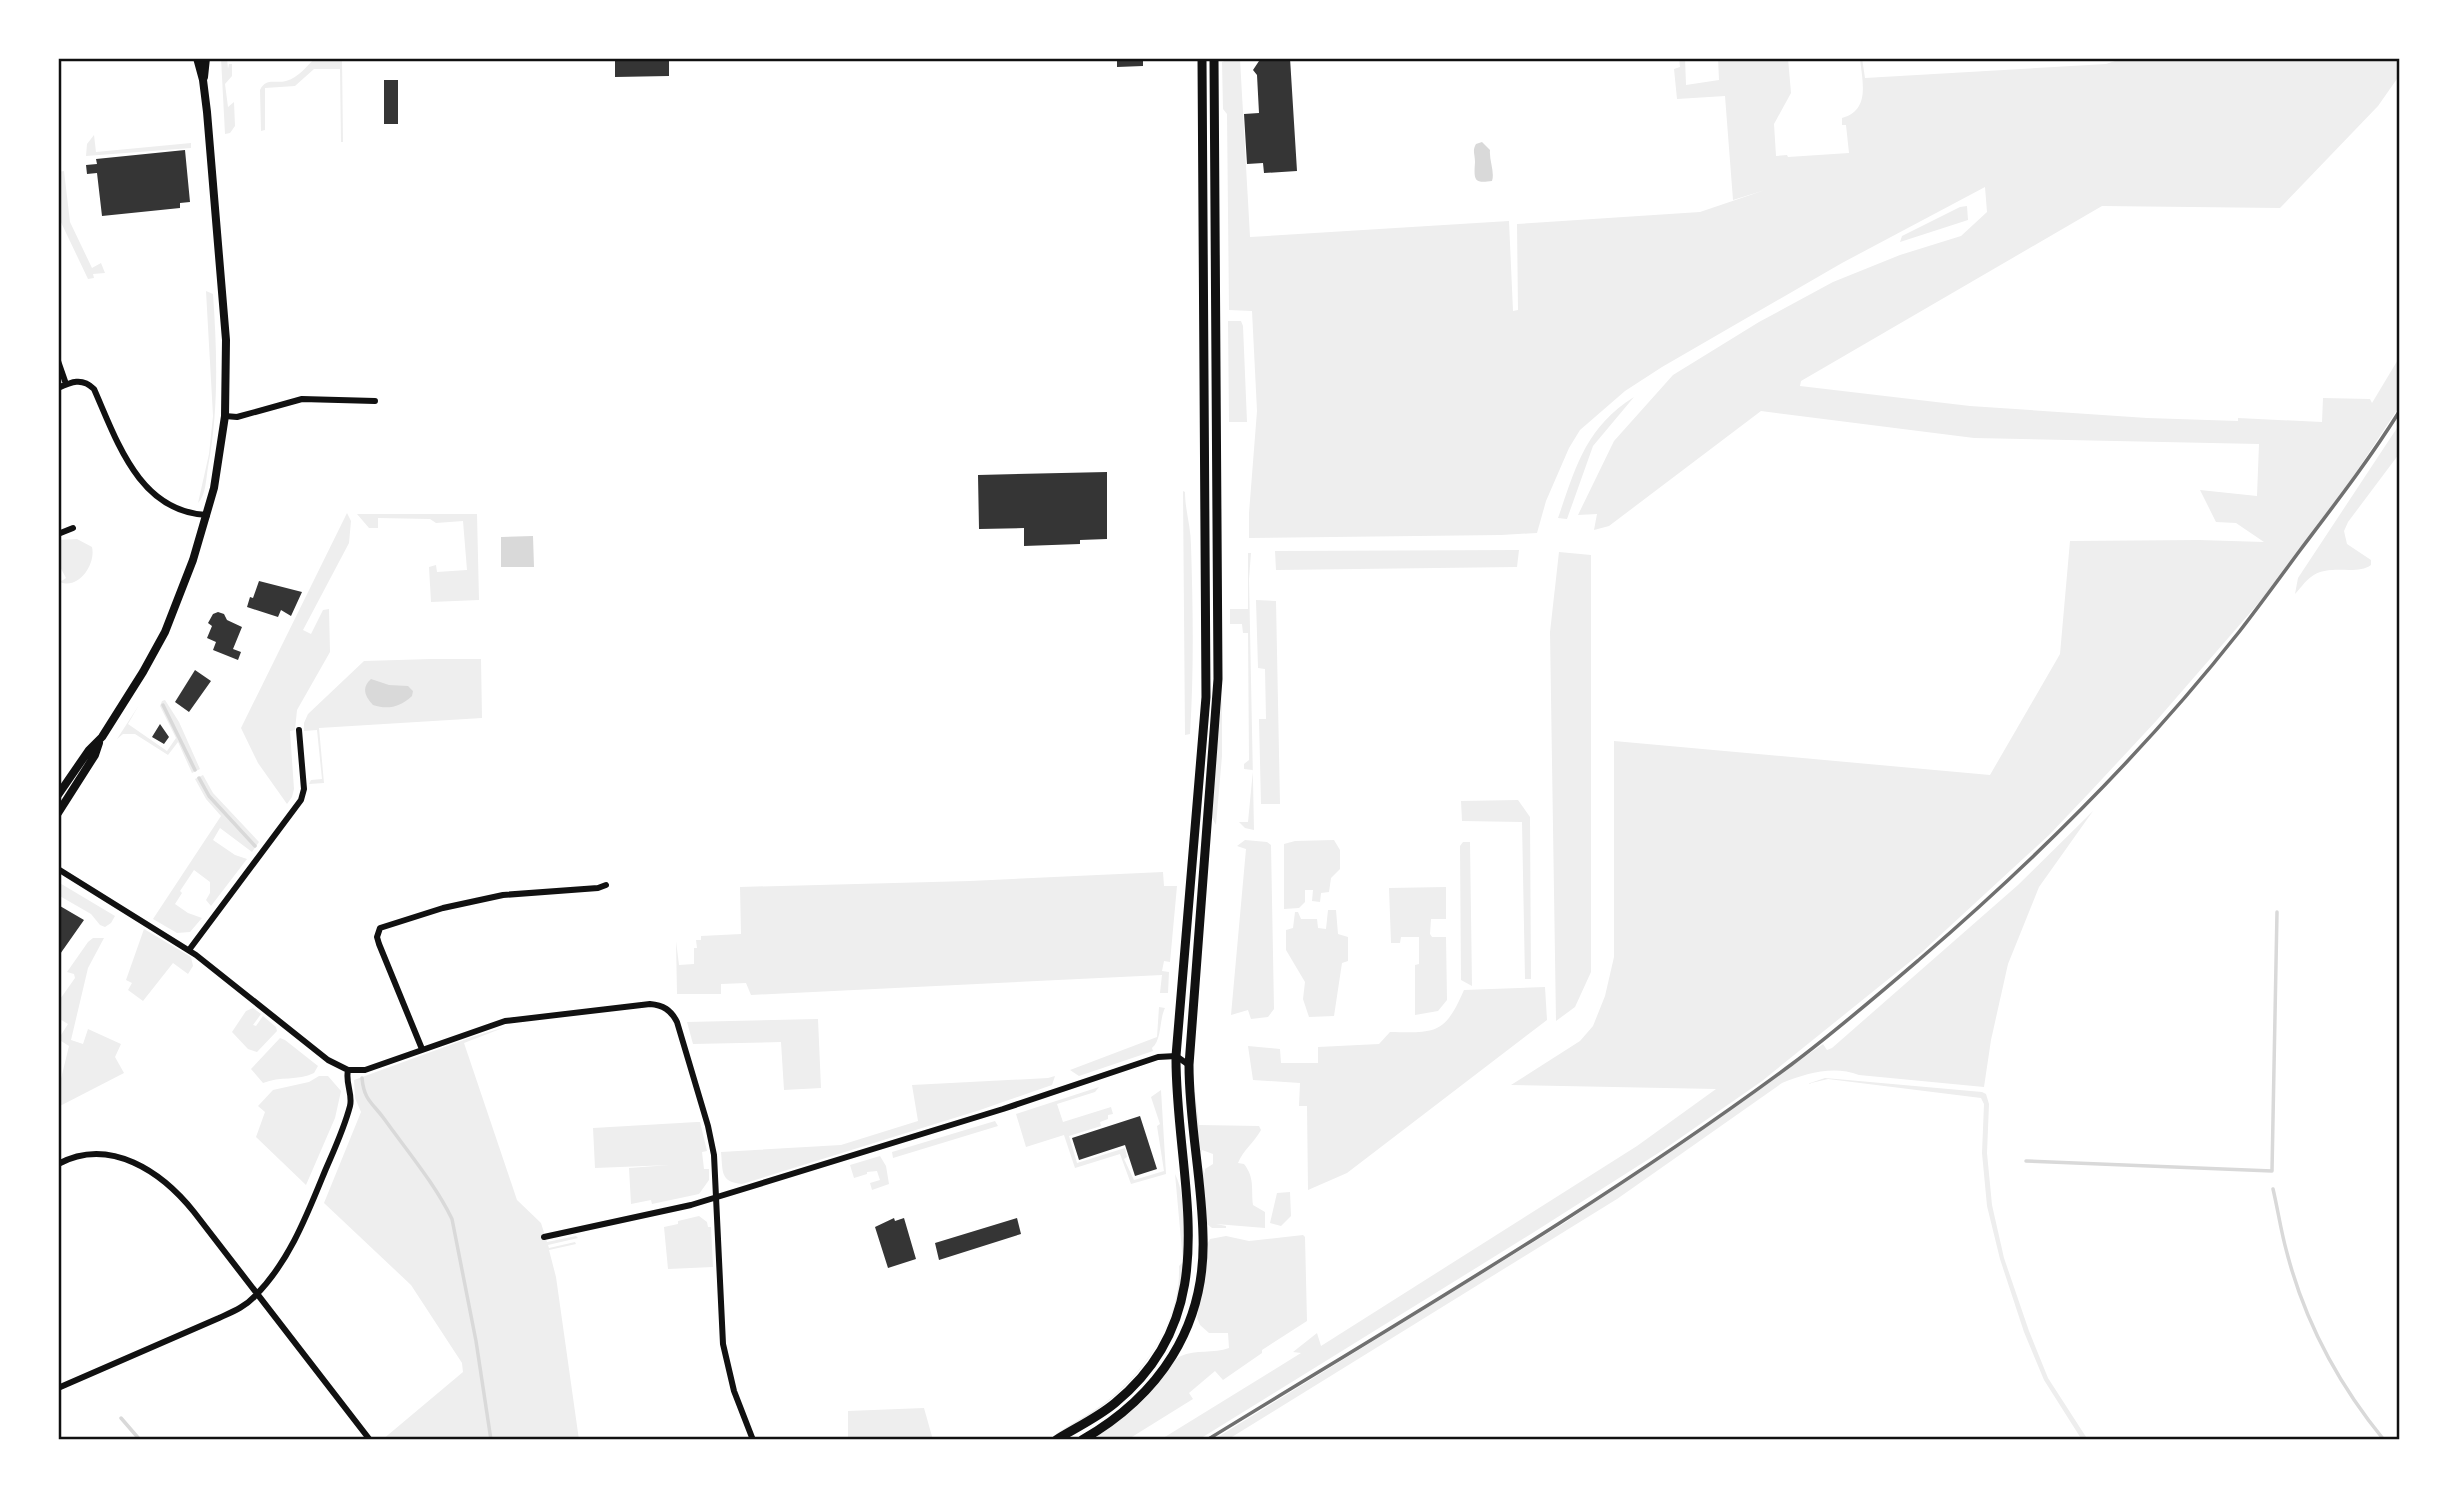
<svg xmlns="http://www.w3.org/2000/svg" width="2457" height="1498" viewBox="0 0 2457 1498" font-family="'Roboto Condensed',sans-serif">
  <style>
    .green { fill: #eee }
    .water { fill: #d9d9d9 }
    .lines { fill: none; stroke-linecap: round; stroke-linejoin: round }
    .stream { stroke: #d9d9d9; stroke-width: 3.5 }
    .building { fill: #353535 }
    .minor { stroke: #111; stroke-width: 6 }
    .tertiary { stroke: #111; stroke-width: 8 }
    .secondary { stroke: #111; stroke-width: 9 }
    .rail { stroke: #707070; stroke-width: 3.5 }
    .neatline { fill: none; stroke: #111; stroke-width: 2.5 }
  </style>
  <rect width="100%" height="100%" fill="#fff"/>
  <path class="green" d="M221,58H227L228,69L229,64H232V76L225,84L228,107L234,102L235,126L230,133L225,134Z
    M315,58H342L343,142H341L340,69H314L295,86L265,88V130L261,131L260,90C266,77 275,84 286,81C298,78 307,66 315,58Z
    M1679,58H1685L1686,85L1719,80L1718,58H1788L1791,93L1774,124L1776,156L1787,155L1788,157L1849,153L1846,125H1842V118C1871,110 1862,81 1860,58H1862L1865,78L2106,64L2124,58H2399V76L2378,106L2280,208L2102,206L1801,381L1800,386L1970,406L2147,418L2238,421V418L2322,422L2323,398L2370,399L2372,403L2399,358V407L2353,477L2269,591L2157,720L2090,792L2049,835L1922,952L1762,1081L1663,1150L1531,1234L1198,1440H1160L1301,1353L1293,1352L1317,1333L1321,1346L1637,1146L1716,1089L1511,1085L1580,1041L1593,1026L1605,996L1614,957V741L1990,775L2060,654L2070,541L2199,540L2264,542L2236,523L2216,522L2200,490L2257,496L2259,444L1974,438L1761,411L1609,526L1594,530L1597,514L1578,515L1614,441L1673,375L1759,322L1833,282L1900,255L1961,236L1987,212L1985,187L1842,263L1662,367L1625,391L1580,430L1569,448L1546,501L1537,533L1501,535L1249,538V513L1257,411L1252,311L1229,310L1227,114L1223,109L1222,62L1229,59H1240L1250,237L1509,221L1513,311L1518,310L1517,224L1700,212L1765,190L1733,200L1725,96L1677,99L1674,69L1680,67Z
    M94,135L96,152L191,143V148L86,156L87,144Z
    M64,171L70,222L92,268L101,263L105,273L93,274L94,278L88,279L58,216V172Z
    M1967,206L1968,220L1900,242L1902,236L1960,207Z
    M206,291L213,294C217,352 219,409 208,467C206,479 206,495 198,503L209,454L213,416Z
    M1228,321H1241L1243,326L1247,422H1229Z
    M1634,397L1593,446L1567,519L1558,518C1576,467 1585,428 1634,397Z
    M2399,425V454L2348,522L2344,531L2347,544L2371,560V565C2357,576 2329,563 2311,577C2305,581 2300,589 2295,594L2298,578Z
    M1183,491L1185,492C1185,510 1191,527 1191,545C1193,608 1194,671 1190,734L1185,735Z
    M347,513L351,521L349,543L303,630L311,634L323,610L329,609L330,652L297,710L295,730L290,731L294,789L292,797L287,804L258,763L241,728Z
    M357,514H477L479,600L431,602L429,567L436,565L437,572L467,570L463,521L436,523L430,519L378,518V528H369Z
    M77,539L92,547C96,564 79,590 60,582L66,578L58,563V540Z
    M1519,550L1517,567L1276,570L1275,551Z
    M1559,552L1591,555V972L1575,1007L1556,1021L1550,632Z
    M1248,553H1251L1249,579L1254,830L1245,828L1239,822H1248L1253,770L1244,769V764L1249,760L1248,633H1243L1242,624H1230V609H1248Z
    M1256,600L1276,601L1280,804H1261L1259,719H1266L1265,669L1258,668Z
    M432,659H481L482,718L319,728L324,783L309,784L311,780L322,779L317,730L304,731V723L308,714L364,661Z
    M1222,694V756L1216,825L1211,816Z
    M165,700L179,722L200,769L192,773L178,742L168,755L135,734H123L117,739L139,705L128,724L167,751L176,738L160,706L162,701Z
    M203,775L213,793L259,842L252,852L220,828L213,840L235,855L247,859L211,906L206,900L210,893V882L194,870L180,891L182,893L175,904L188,913L202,918L190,932L177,933L153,919L221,816L206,799L195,779Z
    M1518,800L1530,817L1531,979H1525L1522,822L1462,821L1461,801Z
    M2093,811L2039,887L2008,964L1991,1040L1984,1087L1859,1075C1834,1065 1806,1073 1782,1083L1617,1199L1227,1440H1213L1566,1222L1823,1044L1827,1050L1832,1048L2018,885Z
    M1245,840L1267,842L1271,845L1274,1009L1268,1017L1251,1019L1248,1010L1231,1015L1246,849L1237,846Z
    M1334,840L1340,850V869L1331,878L1329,892L1321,893L1320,902L1312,901L1313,890H1305V902L1299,908L1284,909V844L1295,841Z
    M1463,842H1470L1472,986L1461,980L1460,846Z
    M1163,872L1164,886H1177L1170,962L1164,961L1162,971L1169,972L1168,993H1160L1162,975L751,995L746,983L721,984V994H677L676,941L679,965L694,964V948H697L696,940H701V936L741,934L740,887L970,881Z
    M58,882L115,916L111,923L105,927L100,925L91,914L58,895Z
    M1446,887V919H1431L1430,934L1432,937H1446L1447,1000L1438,1011L1415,1015V965L1419,964V937H1401L1400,943H1391L1389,888Z
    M1328,910H1336L1338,934L1348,937V961L1342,963L1334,1016L1309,1017L1303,999L1305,982L1286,950V930L1293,928L1295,912H1298L1301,919H1317L1318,928L1326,929Z
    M144,929L191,957L193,966L188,974L173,963L143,1001L128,990L132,983L126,980Z
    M93,938H104L88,968L71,1040L83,1044L88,1029L121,1044L115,1057L124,1073L58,1107V1091L69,1046L58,1039V1034L61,1035L68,1024L58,1018V1002L75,978L74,974L67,972L88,942Z
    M1545,987L1547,1020L1347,1173L1308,1190L1307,1106H1299L1300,1083L1253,1080L1248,1046L1280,1049L1281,1063H1318V1047L1379,1044L1390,1032C1436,1033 1445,1034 1464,990Z
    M1159,1007L1165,1008C1159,1020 1162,1040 1152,1048L1153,1051L1079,1076L1070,1070L1157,1037Z
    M253,1008L261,1014L253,1025L256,1026L263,1016L276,1027L277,1031L257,1052L248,1049L232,1032L246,1011Z
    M818,1019L821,1088L784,1090L781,1042L693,1044L687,1022Z
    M508,1026L464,1043L517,1200L541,1223L547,1242L576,1236L578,1238L548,1245L549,1248L575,1242L576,1244L549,1250L556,1277L579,1440H382L463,1372L462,1363L411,1285L324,1203L361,1112L355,1098L354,1080L472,1037Z
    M280,1038L285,1040L318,1066L314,1073C298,1081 280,1076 263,1083L251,1069Z
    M319,1076H328L341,1091L335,1118L306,1185L256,1137L265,1112L258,1106L273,1090L309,1082Z
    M1055,1076L1052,1085L980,1110L742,1184C720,1182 723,1172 721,1152L841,1145L918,1121L912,1085L1048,1078Z
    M1825,1078L1982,1092L1986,1094L1989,1104L1987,1153L1992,1205L2004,1258L2029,1331L2048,1378L2088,1440H2082L2044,1380L2024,1332L2000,1259L1987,1206L1982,1153L1984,1104L1981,1098L1828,1079L1807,1084Z
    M1099,1087L1095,1092L1057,1104L1063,1122L1111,1107L1113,1114L1108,1115V1119L1100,1122L1101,1126L1069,1136L1077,1163L1125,1148L1127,1157L1124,1159L1134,1180L1164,1171L1157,1126L1160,1124L1151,1097L1161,1090L1166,1174L1131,1184L1120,1154L1075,1168L1064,1135L1026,1147L1016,1114Z
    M1193,1092H1195L1199,1125L1259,1126L1261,1130C1254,1143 1243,1150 1238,1163L1244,1164C1255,1178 1251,1189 1253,1205L1265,1212V1228L1216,1224L1226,1226V1228H1212L1207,1224L1202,1167L1205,1174V1169L1213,1164V1154L1202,1150L1201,1153L1199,1150Z
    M995,1121L998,1126L893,1158L892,1152Z
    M697,1122H700L707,1151L702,1152L704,1169H709V1180L699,1194L652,1204L651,1200L631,1204L629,1168L670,1165L595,1168L593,1128Z
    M880,1156L886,1166L889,1184L872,1190L870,1183L880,1180L877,1171L867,1172V1174L854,1178L850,1165Z
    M1175,1174C1182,1188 1183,1204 1184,1221C1191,1301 1155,1373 1088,1416C1078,1422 1067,1432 1056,1434C1074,1422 1094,1412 1111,1398C1149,1366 1181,1317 1179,1266L1183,1262Z
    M1290,1192L1291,1216L1281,1226L1270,1223L1277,1193Z
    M699,1216L707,1222L708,1227H711L713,1267L668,1269L664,1227L678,1224V1221Z
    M1303,1235L1305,1237L1307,1321L1262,1350V1353L1223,1380L1215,1371L1189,1393L1193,1399L1127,1440H1089C1109,1428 1129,1415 1146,1397C1156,1387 1169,1362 1181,1356C1195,1349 1214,1354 1229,1348L1228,1333H1209L1200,1325L1197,1318L1207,1244L1210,1239L1226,1236L1249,1241Z
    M924,1408L933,1440H848V1411Z"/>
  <path class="water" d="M1482,142L1490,150C1489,160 1495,172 1492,181C1473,184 1474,179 1475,162C1475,154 1472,151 1476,144Z
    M533,536L534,567H501V537Z
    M371,679L389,685L408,686L413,691L412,696C400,707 388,710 373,705C365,696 361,688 371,679Z"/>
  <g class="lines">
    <path class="stream" d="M163,705L195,770
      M199,778L209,796L255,846
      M362,1078C364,1101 373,1103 385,1120C408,1152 435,1184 452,1219L476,1341L491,1440
      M2026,1161L2272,1171L2277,912
      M2273,1189C2278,1210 2281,1232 2287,1253C2305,1322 2339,1385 2384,1440
      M121,1418L140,1440"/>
  </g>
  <path class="building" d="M615,58H669V76L615,77Z
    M1117,58H1143V66L1117,67Z
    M1261,58H1290L1297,171L1264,173L1263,163L1247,164L1244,114L1259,113L1257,75L1253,70Z
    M384,80H398V124H384Z
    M185,150L190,202L180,203V208L102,216L97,173L87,174L86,165L97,164L96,159Z
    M1107,472V539L1080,540V544L1024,546V528L979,529L978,475Z
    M259,581L302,592L291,616L281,610L278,617L247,607L250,597L253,598Z
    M218,612L224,614L227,620L242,627L233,649L241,652L238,660L213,650L216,642L207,638L212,626L208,623L213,614Z
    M195,670L211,681L189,712L175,702Z
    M160,724L169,737L164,744L152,737Z
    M60,906L84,920L58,957V909Z
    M1140,1116L1157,1169L1135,1176L1125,1145L1079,1160L1072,1138Z
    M894,1218L895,1221L904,1218L916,1259L888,1268L875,1227Z
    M1017,1218L1021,1234L939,1260L935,1243Z"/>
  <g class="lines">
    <path class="minor" d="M58,361L66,384
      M58,388C71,382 82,377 94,389C117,441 139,512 207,515
      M225,416L237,417L302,399L375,401
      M58,534L73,528
      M58,598V613
      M58,869L196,955L328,1060L348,1070H365L505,1021L650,1004C663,1005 671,1010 677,1022L708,1126L714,1155L723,1344L734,1391L753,1440
      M189,950L301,800L304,789L299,730
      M422,1049L379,944L377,937L380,928L443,908L503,895L598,888L606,885
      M58,1164C110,1136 162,1172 194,1212L370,1440
      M544,1237L691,1205L1003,1109L1158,1057L1176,1056L1189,1065
      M58,1388L219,1318C232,1312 245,1307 255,1296C289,1262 307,1215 325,1171C334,1150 344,1129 350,1106C353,1094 345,1083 348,1070"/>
    <path class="tertiary" d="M204,77L206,58
      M58,795L89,750L102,737L143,672L165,632L193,560L214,488L225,416L226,340L207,112L203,80L197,58
      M58,813L95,755L99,743"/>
    <path class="secondary" d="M1056,1440C1075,1428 1097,1418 1115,1403C1230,1309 1175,1180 1176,1056L1206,697L1202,58
      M1082,1440C1159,1396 1206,1327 1203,1236C1202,1179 1189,1123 1189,1065L1218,679L1214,58"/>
    <path class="rail" d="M1207,1440C1404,1319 1606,1202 1792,1064C1836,1031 1879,994 1921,958C2036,859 2145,751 2239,632C2260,605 2281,576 2301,549C2335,504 2369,460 2399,412"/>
  </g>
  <rect width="2457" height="1498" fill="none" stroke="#ffffff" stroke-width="119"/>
  <rect x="60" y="60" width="2338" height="1378" class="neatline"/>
</svg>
